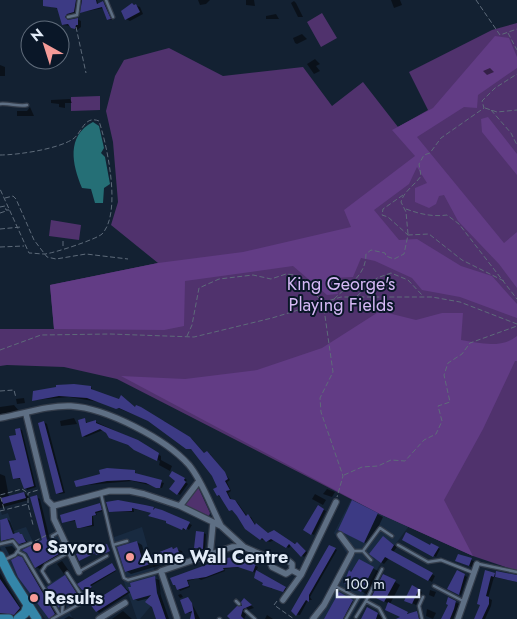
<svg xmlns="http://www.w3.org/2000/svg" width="517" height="619" viewBox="0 0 517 619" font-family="Jost,sans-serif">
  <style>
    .built { fill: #182a40 }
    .green { fill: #50326d }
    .forest { fill: #623c85 }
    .water { fill: #256f76 }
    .shadow { fill: #0007 }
    .building { fill: #3c3a84 }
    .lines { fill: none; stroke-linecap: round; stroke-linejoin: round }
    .lane-casing { stroke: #333c4a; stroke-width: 5 }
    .street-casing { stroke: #333c4a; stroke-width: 8 }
    .primary-casing { stroke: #333c4a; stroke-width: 11 }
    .path { stroke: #5e6b7a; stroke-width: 1; stroke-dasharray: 5 2.5; stroke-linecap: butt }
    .lane { stroke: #5e6f84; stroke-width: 2.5 }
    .street { stroke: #5e6f84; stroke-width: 5.5 }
    .primary { stroke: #3486a9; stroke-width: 9 }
    .poi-dot { fill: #f59b98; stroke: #0a1728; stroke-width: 2 }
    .labels { text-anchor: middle; stroke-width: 4; stroke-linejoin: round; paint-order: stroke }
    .park-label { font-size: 18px; fill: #d5b8f5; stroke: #0a1728 }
    .poi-label { font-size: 18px; font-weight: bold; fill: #e2ebf7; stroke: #0a1728; text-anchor: start }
  </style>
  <rect width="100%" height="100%" fill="#132132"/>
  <path class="built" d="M352,498L380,514L409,526L379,566L350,619H308L322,601L347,554L334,533Z
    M0,509L2,515L8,513L14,531L26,527L33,542L56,531L62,543L41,553L46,562L33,569L44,587L69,572L90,602L69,611L73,619H45L15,579L0,547Z
    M142,527L161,594L140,619H137L109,539Z"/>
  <path class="green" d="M322,13L337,38L321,47L307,22Z
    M517,23V571L473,556L380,514L117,379L64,367L7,365L0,366V329H54L50,285L158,263L111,225L118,202L113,142L106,111L115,76L124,60L169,48L223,76L303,67L332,106L363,82L398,127L428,110L409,72L492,30Z
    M100,96V110L71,111V97Z
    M51,220L81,225L79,240L49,236Z
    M196,489H199L210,513L209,516L185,505Z"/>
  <path class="forest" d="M495,36L509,38L517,57V68L478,95L477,108L464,107L417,137L504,243L517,232V288L499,264L458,221L444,195L439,196L436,204L429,208L415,202V188L427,183L417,167L409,184L374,210L399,240L417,239L461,266L492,276L517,304V318L460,297L422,290L412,278L375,261L361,258L353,277L333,278L338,294L327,295L293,266L185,281L184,326L164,330L54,329L50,285L158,263L243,252L351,227L344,210L415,156L392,130L433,108Z
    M488,117L517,154V175L482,132L481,119Z
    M380,311L416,320L442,313H463L461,340C479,343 501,349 517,336V361H515L483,429L444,500L473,556L380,514L121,376L185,379L257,370L322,348Z"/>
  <path class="water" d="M93,122L99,126L104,148L101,153L105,157L110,184L104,188L103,203H95L91,189L82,188C72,164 66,136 93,122Z"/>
  <path class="shadow" d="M44,0H97L98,4H105L112,20H108L104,8L82,12L81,2L78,14L71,16L67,21L77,19L81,21V27L77,30L71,26L63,25L59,9L44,5Z
    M198,0H210L206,4L200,5Z
    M246,0H254L255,6L246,5Z
    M391,0H400L402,5L394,8Z
    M294,1L296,3L303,17H298L291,3Z
    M132,4L140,7L143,14L130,21L126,19Z
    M276,14L279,19H266V16Z
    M302,34L307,39L297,44L295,43L293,38Z
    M315,59L320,64L316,66L320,71L314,74L307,64Z
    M0,65L5,67V76H0Z
    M490,68L494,72L487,75L483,71Z
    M70,99L72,103H65V108L59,107V104L51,103V100Z
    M30,107L34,116H17V111H27Z
    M91,387L93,391L135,408L163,423L164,421L192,439L205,454H210L230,480L227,482L231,491L228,493L232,501L237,502L247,516L251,517L256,526L269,534L300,545L308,553L304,557L291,545L289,548L274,540L270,542L260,539L218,495V488L213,476L194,450L187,448L150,421L105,403L69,397L34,400Z
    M24,398L25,403L17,404L16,399Z
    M14,405L19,411L0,414V407Z
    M74,418L77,424L61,426L60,421Z
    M85,420L88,424L96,422L137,441L161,456V460L172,466L170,471L159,465L160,461L109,436L103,430L86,437L83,436Z
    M44,422L47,424L65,493L60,494L57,493Z
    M19,429L22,430L36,487L27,490L21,479H14Z
    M135,472L137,475L164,483L162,488L132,481L77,486Z
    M173,472L187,480L185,482L188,484L180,495L170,488L176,481Z
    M0,474L5,476L9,497L24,493L28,496L29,500L0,508Z
    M327,489L335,492L332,497L323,494Z
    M315,494L326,500L323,505L312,499Z
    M36,497L40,499L50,540L62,556L40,569L36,567L43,540Z
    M353,502L383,517L370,545L345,533Z
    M108,503L153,508L192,525L189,530L186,528L185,530L169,524L168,521L152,517L150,516L152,513L134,509V512H113Z
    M100,505L103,511L96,513L97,515L93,516L94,526L80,528L76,521L63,522Z
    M318,507L326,511L314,535L304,530Z
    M7,519L10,521L15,534L22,535L29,544L24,546L17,540L5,542L2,540L0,521Z
    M203,533L206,534L205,550L198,549L195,548Z
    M386,539L397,547L393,552L435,576L432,582L389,558L384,564L381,562Z
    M404,539L431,547L432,544L440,549L436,557Z
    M137,542L142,545L146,559L172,548L182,551L184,558L131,574L126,571Z
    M12,546L17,551L10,556L5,547Z
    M330,546L337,550L310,597L312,600H308L300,615L294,614Z
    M18,557L27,562L60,617L49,619L19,576Z
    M243,560L258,567L256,572L287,589L286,592L273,587L272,589L255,577L256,573L241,567L224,569L225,571L201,580L198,578L188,581L190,587L180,591L172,579Z
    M471,560L475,562L472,567L457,561Z
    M62,561L69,571L64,574L57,564Z
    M359,561L382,573L370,596L346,583L348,575Z
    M113,565L116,571L91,586L92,588L88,590L83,589Z
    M458,571L467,577L461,595L449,589Z
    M486,571L497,575H517V582L494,577L488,598L492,600L491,606L485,619H474L481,605Z
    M0,573L23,612L18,616L0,615Z
    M384,575L400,585L390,604L411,615L415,613L421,619H405L386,610L389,604L374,595Z
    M65,576L70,580L85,603L75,609L69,606L71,601L68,600L65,610L60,607L48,587Z
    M154,578L159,580L161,596L169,619H158L150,598L138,601L134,599Z
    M121,586L131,592L99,613L97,611Z
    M412,587L422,592L416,605L410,602Z
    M430,590L436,592L434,597L429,595Z
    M340,594L357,604L349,619H325Z
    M178,595L181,594L183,597L180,598Z
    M187,598L190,600L200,619H192L193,613H186Z
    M449,599L459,604L453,619H442L450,605Z
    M248,602L254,608L248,610L244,619H232Z
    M368,608L384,618L383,619H362Z
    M427,609L436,613L433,619L426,616Z
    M123,611L132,619H112Z
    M267,615L273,619H265Z
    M69,616L74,619H64Z"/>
  <path class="building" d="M43,0H76L74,12L67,14L65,17L68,20L78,18V25H76L75,29L71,28L68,24L62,25L57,8L43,6Z
    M82,0H96L97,4L103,1L111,19L107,20L102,7L80,13Z
    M132,3L134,5L136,4L140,12L125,20L121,11Z
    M74,384L91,386V389L119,399L121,395L135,407L136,405L141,407L190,437L204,453L207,451L225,472L228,479L225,481L230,490L226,491L230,499L235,500L246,516L248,514L255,525L256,523L268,533L274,530L295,544L297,542L306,551L301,557L289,544L286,548L271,539L266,542L262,538L260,540L245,529L237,516L232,510L229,511L219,495L217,496L213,489L217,487L212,476L191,449H186L148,421L119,408L116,409L87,398L59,396L32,401L33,391L56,387V385Z
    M85,418L86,423L96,420V423L138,440L159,453L157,461L134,450L128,445L109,438L106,433L100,429L82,437L78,420Z
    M44,421L63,492L56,494L38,423Z
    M20,428L34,486L24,489L20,478L13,479L9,461L16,460L9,436L16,435L15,429Z
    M107,468L135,470V473L162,480L160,488H156L146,483L129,480L107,481L76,487L74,481L100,474L99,470Z
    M172,471L185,478L184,480L186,482L177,495L169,489L175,481L169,476Z
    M24,492L26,498L3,504L1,498Z
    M37,495L47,540L50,539L59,554L35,568L27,553L22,550L42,540L30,497Z
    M118,500L145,505L154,507L153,510L155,508L162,510L190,522L186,530L183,528L182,530L166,523V521L148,516L151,513L132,508V511L109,512L106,502Z
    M352,500L378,513L364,543L338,530Z
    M100,503L102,510L95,512L96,515L92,516V525L80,528H77L75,520L62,523L60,515Z
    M318,505L324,509L311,535L303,530Z
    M7,518L13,534L19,532L20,534H22L26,542L19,544L13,538L1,541L0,520Z
    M196,531L204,532L203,549L194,548Z
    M406,532L430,545L431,543L439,547L433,557L402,540Z
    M383,536L394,545L391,550L433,573L428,581L385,557L381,563L369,554Z
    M137,541L142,559L172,547L173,549L177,547L180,555L125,572L117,547Z
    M107,544L110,551L106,553L96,555L95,553L79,561L76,554L91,547L92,549Z
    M329,545L336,548L309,595V602L306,600L296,616L291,611Z
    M458,554L472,558L469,566L455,561Z
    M18,556L22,557L55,614L49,619L18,577L11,560Z
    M238,557L256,564L253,572L238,567L223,568L224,570L206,577L187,580L189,586L177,590L175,585H173L170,578L225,558Z
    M359,559L374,567L361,592L344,583L349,570L351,572Z
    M112,563L116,570L90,585L92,587L89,589L82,590L77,584Z
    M256,570L286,587L283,592L262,585L263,583L254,578Z
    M457,570L465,574L459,595L447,589Z
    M485,570L495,573L494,577L491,576L486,596L489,597V604L482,619H474L480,605L477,604Z
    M496,571L517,575V582L495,577Z
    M383,574L396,580L384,602L372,596Z
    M65,575L81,600L68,606L67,604L72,598L68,596L64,599L62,597L59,608L47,587Z
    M155,576L157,593L166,619H156L152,607L145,602L151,595L133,600L128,587H131L130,583Z
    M0,579L20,608L14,615L0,613Z
    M121,584L128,592L96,612L90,604Z
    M412,585L419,589L412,604L404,601Z
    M339,592L353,600L343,619H324Z
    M188,597L192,603L195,619H190L192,611L185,614L180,600Z
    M448,597L456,601L454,609L450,619H441L448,605L446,604Z
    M244,598L252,605L243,609L241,616L244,619H230L227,616L237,606H242L241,602Z
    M388,602L408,612L407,614L417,611L419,619H396L400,617L385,610Z
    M367,607L378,613L376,619H361Z"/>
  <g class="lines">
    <defs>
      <path id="lane" d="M106,0L113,17
        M68,17L77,15L79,0
        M0,104C9,103 20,107 27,105
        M101,494L113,545L124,578L128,580L160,571
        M55,543L52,536L59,532
        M0,544L13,541L19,549L15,555L4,560
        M113,545L127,541
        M398,545L428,562L441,560L474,573
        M19,548L31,543
        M353,551H363L371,560
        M363,551L380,528L392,536
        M18,552L24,555L59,614
        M479,564L517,572
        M382,569L366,601L379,608L385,619
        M80,571L107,556
        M49,582L42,571L46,565L68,553
        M335,586L358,598L346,619
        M434,586L463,601
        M236,601L239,604
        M246,611L255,619
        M62,613L63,603L69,599
        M356,617L366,601
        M52,619L85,601L67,573
        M219,619H220
        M422,619L419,606L423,597"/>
      <path id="street" d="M26,414L47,500L53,506
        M0,418C23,414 48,405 71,406C106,408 166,439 189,465C203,482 211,507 221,526
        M53,506L109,491H130L144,494L180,506L221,526L244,547L269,558L272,567L286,574L292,570L301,575
        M53,506L54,519L79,572
        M180,506L199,481
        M210,555L213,523
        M269,558C277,555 286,558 292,564V570
        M283,600L301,575L336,502
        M177,618L161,571L232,547H244
        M99,619L125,603
        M313,619L324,605L351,554L352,551L340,535
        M458,619L477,564"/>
      <path id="primary" d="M0,556L11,578L37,619
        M0,619H9
        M18,619L25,613L28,605"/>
    </defs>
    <use href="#lane" class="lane-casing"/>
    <use href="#street" class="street-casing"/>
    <use href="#primary" class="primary-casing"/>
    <path class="path" d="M476,0L500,35L517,29
      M76,27L86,73
      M508,33L517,50
      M485,108L497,112L517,110
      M491,110L511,133L517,145
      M0,155C18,155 58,149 73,139C82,133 84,115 99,121C107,145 122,213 102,234C97,239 52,254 44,254C39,254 34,253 29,253L0,189
      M403,195L383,209L382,215L388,217L408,235
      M5,198L13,196L16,199L34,240L47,257L56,259L86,254L128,259
      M0,207L5,206L6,210H9
      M406,209C420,214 432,217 447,215L459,224L517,299
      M0,213L6,211
      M0,229L21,227
      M408,234L406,212L401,202C404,191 414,186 421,176L419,164L424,155L430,153L441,138L484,108L482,101L495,88L517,74
      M63,241V248
      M0,247L24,246
      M357,296L377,278L391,273L408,280L422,295
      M334,299C348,285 366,276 366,254L371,250L385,253L386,256L394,259L404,254L408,235L429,234L462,260L504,281
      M187,336L192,325L199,288L219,279L253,275L271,279L286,274L296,275L323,302L333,372L320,398L321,412L343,476L337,497
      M0,350L41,335L110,334L194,337L272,318L341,297H432L460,302L517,324
      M0,391L14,390L16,398
      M344,475L362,467L378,466L391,460L405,461L424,440L436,434L442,421L438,406L450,402L444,375L448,363L462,354L470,343L517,326
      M28,503V493L38,490
      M4,509L0,495L22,489L28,493
      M0,511L28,504L33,525
      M35,541L47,535
      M277,601L274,605L294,619"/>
    <use href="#lane" class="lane"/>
    <use href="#street" class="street"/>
    <use href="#primary" class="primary"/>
  </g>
  <g class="poi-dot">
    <circle cx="37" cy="547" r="5"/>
    <circle cx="130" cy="557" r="5"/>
    <circle cx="34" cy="598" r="5"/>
  </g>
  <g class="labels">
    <g class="park-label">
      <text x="341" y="290">King George's<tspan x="341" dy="21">Playing Fields</tspan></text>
    </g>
    <g class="poi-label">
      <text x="47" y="553">Savoro</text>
      <text x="140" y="563">Anne Wall Centre</text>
      <text x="44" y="604">Results</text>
    </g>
  </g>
  <g transform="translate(45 45) rotate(321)"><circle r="24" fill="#0a1728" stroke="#606c7b"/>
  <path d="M0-4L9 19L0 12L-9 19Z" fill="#f59b98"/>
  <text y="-8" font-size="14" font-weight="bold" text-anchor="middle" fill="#e2ebf7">N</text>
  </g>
  <path d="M337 589v8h82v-8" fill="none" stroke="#e2ebf7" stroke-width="2.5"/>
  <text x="344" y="589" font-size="15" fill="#e2ebf7" stroke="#0a1728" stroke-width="4" paint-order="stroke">100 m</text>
</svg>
